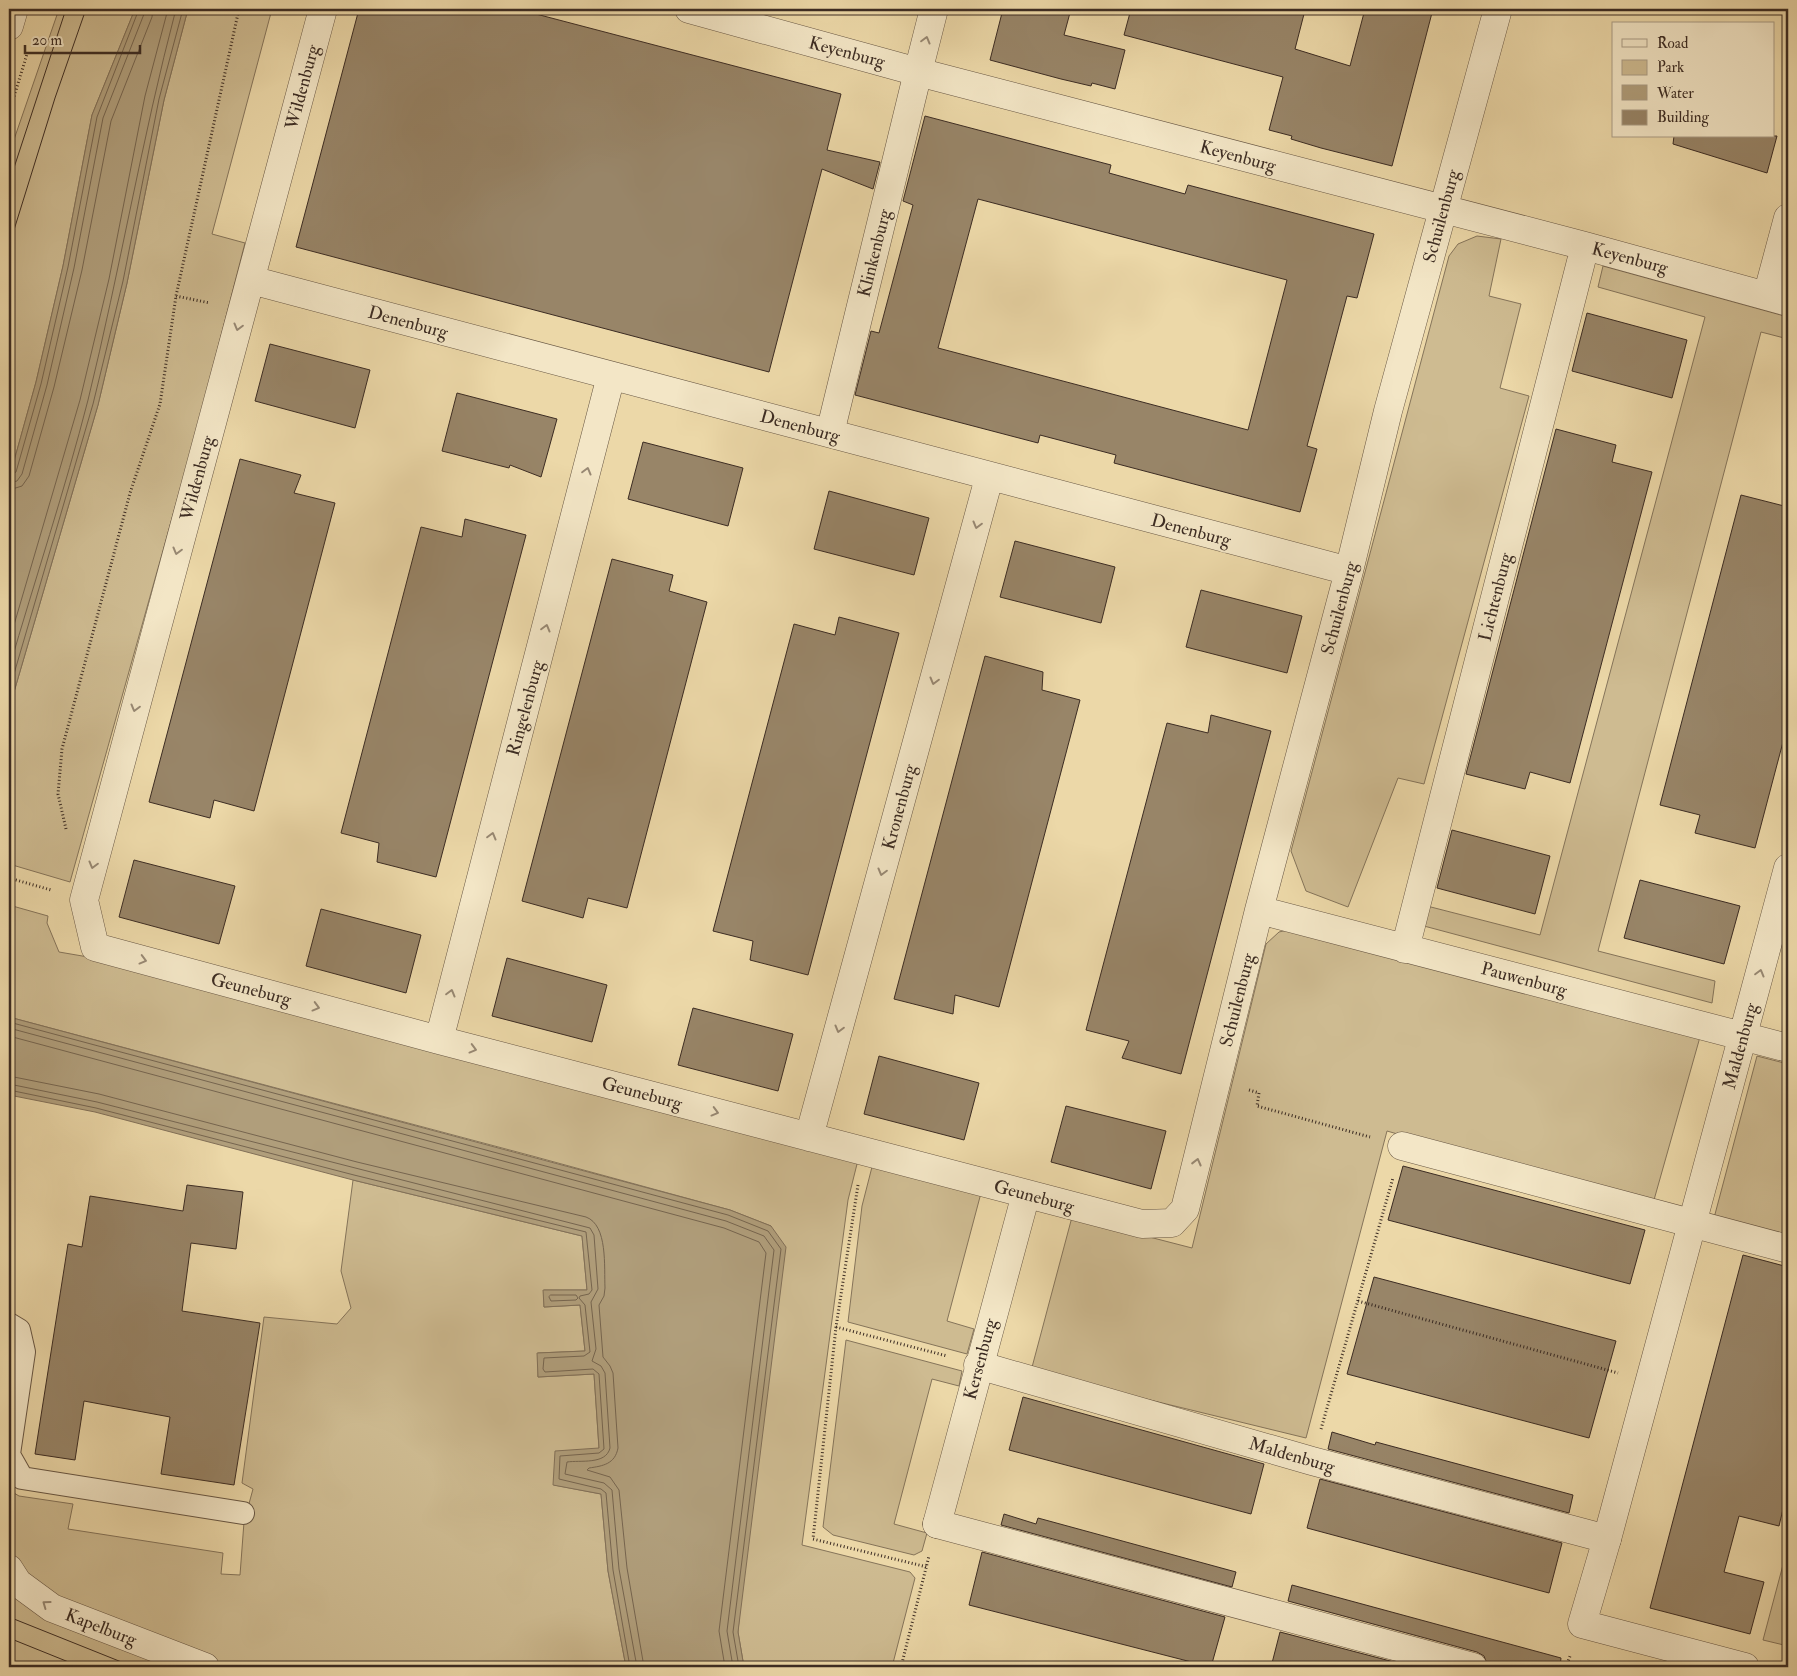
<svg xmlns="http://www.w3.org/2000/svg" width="1797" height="1676" viewBox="0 0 1797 1676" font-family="'IM FELL Double Pica',serif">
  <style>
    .green { fill: #cebb91; stroke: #85745a }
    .water { fill: #b09e7b; stroke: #827058 }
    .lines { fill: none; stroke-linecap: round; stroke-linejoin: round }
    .shore { stroke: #76654f; stroke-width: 1 }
    .building { fill: #988568; stroke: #3c2c23; fill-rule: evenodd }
    .service-casing { stroke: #685744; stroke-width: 24 }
    .pedestrian-casing { stroke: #685744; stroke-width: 29 }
    .minor-casing { stroke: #685744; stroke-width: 29 }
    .tertiary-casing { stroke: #685744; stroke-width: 29 }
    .path { stroke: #3c2c23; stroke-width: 3; stroke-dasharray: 1 2.5; stroke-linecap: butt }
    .service { stroke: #f3e6c6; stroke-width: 22 }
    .pedestrian { stroke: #f3e6c6; stroke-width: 28 }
    .minor { stroke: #f3e6c6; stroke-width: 28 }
    .tertiary { stroke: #f3e6c6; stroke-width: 28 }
    .tram { stroke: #3c2c23; stroke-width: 1 }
    .oneway { stroke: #988974 }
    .labels { text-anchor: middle; stroke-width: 4; stroke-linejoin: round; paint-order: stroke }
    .street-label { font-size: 18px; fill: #3c2c23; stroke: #f3e6c6 }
  </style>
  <rect width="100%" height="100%" fill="#ecd8a8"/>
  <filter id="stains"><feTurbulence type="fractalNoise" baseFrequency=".004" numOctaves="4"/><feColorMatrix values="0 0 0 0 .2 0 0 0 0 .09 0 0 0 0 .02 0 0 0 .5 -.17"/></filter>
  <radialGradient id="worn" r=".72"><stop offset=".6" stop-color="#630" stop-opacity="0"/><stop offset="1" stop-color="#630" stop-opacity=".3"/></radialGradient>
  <path class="green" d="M59,9H135L92,115L63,266L36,382L9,479V154Z
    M188,9H272L212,234L245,243L197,429L70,882L9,864V709L98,405L127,283L164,100Z
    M1477,236L1501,239L1489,296L1521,304L1500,388L1529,396L1424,784L1398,778L1348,907L1306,891L1291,851L1449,256L1458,244Z
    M1603,266L1788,317V339L1761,332L1598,951L1715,981L1712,1003L1424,926L1427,906L1540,935L1705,317L1598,287Z
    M9,905L48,916L47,923L59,952L94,958L858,1160L848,1200L802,1545L910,1572L915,1578L892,1667H744L738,1632L771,1226L730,1210L536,1157L9,1017Z
    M1296,928L1700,1037L1652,1207L1387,1131L1306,1438L1031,1371L1072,1217L1192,1248L1266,944L1279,932Z
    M1757,1056L1788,1064V1238L1714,1218Z
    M873,1163L981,1193L947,1321L974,1329L967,1354L848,1322L862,1206Z
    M353,1180L582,1236L587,1290H544V1307L580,1305L585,1351L538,1353V1377L594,1374L599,1448L554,1485L601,1494L608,1571L626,1667H221L50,1599L9,1558V1490L19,1496L73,1504L68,1529L223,1553L221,1574L240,1575L244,1522L253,1489L242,1483L264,1317L337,1324L351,1308L341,1271Z
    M846,1340L962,1371L959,1386L932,1379L894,1524L927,1533L922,1551L914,1555L833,1535L823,1527Z
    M1788,1546V1646L1763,1640Z
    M9,1583L182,1667H28L9,1660Z"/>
  <path class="water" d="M135,9H188L164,100L127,283L98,405L9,709V479L36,382L63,266L92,115Z
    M9,1017L730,1210L771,1226L786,1247L738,1632L744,1667H626L608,1571L601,1494L553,1485L555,1451L599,1448L594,1374L538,1377L537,1353L585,1351L580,1305L544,1307L543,1290H587L582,1236L353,1180L95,1112L9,1095Z"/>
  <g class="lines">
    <path class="shore" d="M9,476L16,472L41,384L68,267L97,117L139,9
      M9,483L17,481L22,474L47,385L74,268L103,118L146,9
      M9,490L22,486L29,476L54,387L82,270L111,121L152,17L153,9
      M9,642L80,400L109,279L145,96L168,9
      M9,669C35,579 65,490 88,400C120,270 142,138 176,9
      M9,691L93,404L123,281L159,99L183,9
      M9,1022L728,1215L768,1231L781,1249L733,1632L739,1667
      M9,1028L726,1221L764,1236L774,1250L727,1631L733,1667
      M9,1036L724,1228L759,1242L766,1253L719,1631L725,1667
      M9,1076L99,1094L357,1162L586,1217C608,1225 604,1267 605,1288L604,1296L599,1305L603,1357L610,1366L613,1373L618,1448C615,1464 603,1466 589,1468L587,1470L610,1477L619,1490L627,1568L644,1667
      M9,1084L97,1102L590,1228L594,1235L598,1289L591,1302L596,1349L592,1361L601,1366L605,1373L610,1448C606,1465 580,1460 567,1462L565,1474L604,1483L612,1490L619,1569L637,1667
      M9,1090L96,1108L354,1175L586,1232L592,1290L589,1294L580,1296L579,1298L585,1305L590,1352L584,1356L544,1358L543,1369L545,1372L593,1369L599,1374L604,1449L599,1453L560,1456L559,1479L601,1489L606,1493L613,1570L630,1667
      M551,1295H576L578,1298L576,1300L551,1301L549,1297Z"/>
  </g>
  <path class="building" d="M359,9H517L841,94L827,150L880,162L873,189L822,169L769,372L296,247Z
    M1003,9H1071L1064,35L1125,50L1115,89L1092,83L1091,86L1061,79L990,60Z
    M1131,9H1283L1304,14L1295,49L1350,66L1365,9H1433L1392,166L1321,148L1291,139L1292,136L1269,130L1283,77L1124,35Z
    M925,116L1111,165L1109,173L1185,194L1188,185L1374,234L1357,298L1347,296L1307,446L1317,449L1300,512L1114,463L1116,455L1040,435L1038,443L855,395L871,331L879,333L913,205L903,201ZM978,199L1287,280L1248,430L938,348Z
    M1674,136H1777L1767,173L1673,144Z
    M1587,313L1687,340L1672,398L1572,371Z
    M270,344L370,370L355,428L255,401Z
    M457,393L557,419L541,477L510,465L509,468L442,451Z
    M1556,429L1616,445L1612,462L1652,472L1570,783L1530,772L1525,789L1466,774Z
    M643,442L743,468L728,526L628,499Z
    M240,459L301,475L294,493L335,503L254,811L214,800L210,818L149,802Z
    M829,491L929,518L914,575L814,549Z
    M1741,495L1788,507V723L1755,848L1695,833L1700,815L1660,805Z
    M465,519L526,535L436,877L377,862L379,843L341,833L421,527L462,537Z
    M1015,541L1115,567L1101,623L1000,597Z
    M612,559L673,575L669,591L707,602L627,908L588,898L583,918L522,901Z
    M1201,590L1302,616L1287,673L1186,647Z
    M839,617L899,633L808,975L750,960L753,941L713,931L794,624L835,635Z
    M985,656L1043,672L1042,690L1080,700L999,1007L955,995L953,1014L894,999Z
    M1211,715L1271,731L1181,1074L1122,1058L1129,1041L1086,1030L1167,723L1208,733Z
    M1452,830L1550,856L1535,914L1437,888Z
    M134,860L235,886L219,944L119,917Z
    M1640,880L1740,906L1724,964L1624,938Z
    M321,909L421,935L406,993L306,966Z
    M507,958L607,985L592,1042L492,1016Z
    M693,1008L793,1034L778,1091L678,1065Z
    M879,1056L979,1083L964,1140L864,1114Z
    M1066,1106L1166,1131L1151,1189L1051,1162Z
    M1403,1166L1645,1230L1630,1284L1388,1220Z
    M187,1185L243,1192L236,1249L191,1243L182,1311L260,1323L234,1485L161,1474L170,1417L84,1401L75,1460L35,1454L68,1244L82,1247L90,1196L183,1211Z
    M1743,1255L1788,1267V1488L1779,1526L1739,1516L1724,1572L1764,1582L1750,1634L1650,1608Z
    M1374,1277L1616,1341L1589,1438L1347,1374Z
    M1023,1397L1264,1464L1251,1514L1009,1450Z
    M1332,1432L1375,1445L1376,1442L1573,1495L1569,1513L1328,1449Z
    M1320,1479L1562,1543L1549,1593L1307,1528Z
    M1004,1514L1036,1524L1038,1518L1236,1572L1232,1587L1001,1525Z
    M982,1552L1225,1617L1211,1667L969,1605Z
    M1292,1585L1561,1658L1560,1667H1488L1484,1656L1477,1652L1288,1601Z
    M1280,1632L1413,1667H1271Z"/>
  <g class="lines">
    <defs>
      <path id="service" d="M9,1324L19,1330L24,1352L9,1454
        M9,1455L22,1478L243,1513"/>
      <path id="pedestrian" d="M830,433L918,72
        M1402,1146L1788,1249
        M978,1365L1312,1461L1607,1539
        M937,1524L1473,1667"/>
      <path id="minor" d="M323,9L84,900L95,947L439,1040L1142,1224L1172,1223L1185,1209L1259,910L1349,571L1388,411L1498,9
        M689,9L918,72L1585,246L1788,302
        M918,72L934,9
        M251,280L1349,571
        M1767,296L1788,218
        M1259,910L1788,1048
        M1405,949L1585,246
        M439,1040L611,376
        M809,1137L989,478
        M937,1524L1026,1194
        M9,1569L18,1583L52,1608L205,1667
        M1745,1667L1582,1624L1607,1539L1788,868"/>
      <path id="tertiary" d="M9,26L14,9"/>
    </defs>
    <use href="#service" class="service-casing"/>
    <use href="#pedestrian" class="pedestrian-casing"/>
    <use href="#minor" class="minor-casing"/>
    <use href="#tertiary" class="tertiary-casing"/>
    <path class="path" d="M9,113L27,54
      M176,296L210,303
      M66,829L58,794L62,749L130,493L160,404L176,296L239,9
      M9,878L51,890
      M1249,1090L1259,1093L1257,1106L1370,1137
      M858,1185L836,1327L813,1539L927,1567
      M1358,1301L1618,1373
      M836,1327L947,1356
      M1321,1429L1393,1178
      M901,1667L929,1556
      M1566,1667L1570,1656"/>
    <use href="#service" class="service"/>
    <use href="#pedestrian" class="pedestrian"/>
    <use href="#minor" class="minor"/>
    <use href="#tertiary" class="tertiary"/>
    <path class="tram" d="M9,183L66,9
      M9,246L55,98L86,9
      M9,1617L134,1667
      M9,1638L81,1667"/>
  </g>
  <defs><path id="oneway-chevron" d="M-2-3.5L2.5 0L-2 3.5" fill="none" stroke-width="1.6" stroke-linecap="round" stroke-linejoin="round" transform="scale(1.25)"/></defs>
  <g class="oneway">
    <use href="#oneway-chevron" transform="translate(926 40) rotate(-75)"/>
    <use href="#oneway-chevron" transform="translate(238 327) rotate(105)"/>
    <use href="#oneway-chevron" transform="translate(587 471) rotate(-75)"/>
    <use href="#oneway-chevron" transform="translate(977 525) rotate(105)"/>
    <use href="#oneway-chevron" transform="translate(177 551) rotate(105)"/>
    <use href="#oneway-chevron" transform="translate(546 628) rotate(-75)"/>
    <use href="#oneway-chevron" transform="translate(934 681) rotate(105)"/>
    <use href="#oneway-chevron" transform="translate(135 708) rotate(105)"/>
    <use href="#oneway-chevron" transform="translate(492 836) rotate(-75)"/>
    <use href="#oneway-chevron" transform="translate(93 865) rotate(105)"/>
    <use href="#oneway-chevron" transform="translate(882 872) rotate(105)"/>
    <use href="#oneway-chevron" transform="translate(143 960) rotate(15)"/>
    <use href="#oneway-chevron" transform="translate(1760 973) rotate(-75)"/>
    <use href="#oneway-chevron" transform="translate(451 993) rotate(-75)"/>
    <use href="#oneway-chevron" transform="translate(316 1007) rotate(15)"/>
    <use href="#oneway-chevron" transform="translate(839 1029) rotate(105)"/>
    <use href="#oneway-chevron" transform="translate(473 1049) rotate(15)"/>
    <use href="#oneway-chevron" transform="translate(715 1112) rotate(15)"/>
    <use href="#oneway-chevron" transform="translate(1197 1162) rotate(-76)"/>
    <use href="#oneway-chevron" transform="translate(46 1604) rotate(-144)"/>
  </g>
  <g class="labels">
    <g class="street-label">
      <text transform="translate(847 52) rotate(15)" y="6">Keyenburg</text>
      <text transform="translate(302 87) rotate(-75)" y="6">Wildenburg</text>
      <text transform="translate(1238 156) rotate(15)" y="6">Keyenburg</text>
      <text transform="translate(1441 216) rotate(-75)" y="6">Schuilenburg</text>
      <text transform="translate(874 253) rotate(-76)" y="6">Klinkenburg</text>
      <text transform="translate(1630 258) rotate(15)" y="6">Keyenburg</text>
      <text transform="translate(408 322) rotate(15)" y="6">Denenburg</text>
      <text transform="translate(800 426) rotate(15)" y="6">Denenburg</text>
      <text transform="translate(197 478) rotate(-75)" y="6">Wildenburg</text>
      <text transform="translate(1191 530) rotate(15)" y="6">Denenburg</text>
      <text transform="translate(1495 597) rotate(-76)" y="6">Lichtenburg</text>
      <text transform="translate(1339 608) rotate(-75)" y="6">Schuilenburg</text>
      <text transform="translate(525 708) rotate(-75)" y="6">Ringelenburg</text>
      <text transform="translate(899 807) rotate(-75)" y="6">Kronenburg</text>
      <text transform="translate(1524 979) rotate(15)" y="6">Pauwenburg</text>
      <text transform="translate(251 989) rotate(15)" y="6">Geuneburg</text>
      <text transform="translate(1237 1000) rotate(-76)" y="6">Schuilenburg</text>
      <text transform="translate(1740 1046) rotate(-75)" y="6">Maldenburg</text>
      <text transform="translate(642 1093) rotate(15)" y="6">Geuneburg</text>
      <text transform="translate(1034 1196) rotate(15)" y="6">Geuneburg</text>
      <text transform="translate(980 1359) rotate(-75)" y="6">Kersenburg</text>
      <text transform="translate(1292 1455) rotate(16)" y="6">Maldenburg</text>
      <text transform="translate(101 1627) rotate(21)" y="6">Kapelburg</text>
    </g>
  </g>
  <rect width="1797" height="1676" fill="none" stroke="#ecd8a8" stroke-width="30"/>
  <rect x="10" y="10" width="1777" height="1656" fill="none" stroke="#3c2c23" stroke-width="2.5"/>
  <rect x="15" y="15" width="1767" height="1646" fill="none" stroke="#3c2c23"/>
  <rect x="1612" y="22" width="162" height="115" fill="#f3e6c6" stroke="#aa9c85"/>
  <rect x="1622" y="39" width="25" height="8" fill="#f3e6c6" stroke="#aa9c85"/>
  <text x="1657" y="48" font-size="15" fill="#3c2c23">Road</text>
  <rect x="1622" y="60" width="25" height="15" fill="#cebb91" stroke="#aa9c85"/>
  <text x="1657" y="72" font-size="15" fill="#3c2c23">Park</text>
  <rect x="1622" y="85" width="25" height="15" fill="#b09e7b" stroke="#aa9c85"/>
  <text x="1657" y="98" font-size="15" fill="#3c2c23">Water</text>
  <rect x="1622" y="110" width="25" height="15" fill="#988568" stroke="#aa9c85"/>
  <text x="1657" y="122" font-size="15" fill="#3c2c23">Building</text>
  <path d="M25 45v8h115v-8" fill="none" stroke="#3c2c23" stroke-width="2.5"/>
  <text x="32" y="45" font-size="15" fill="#3c2c23" stroke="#f3e6c6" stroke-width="4" paint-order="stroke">20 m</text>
  <rect width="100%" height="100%" filter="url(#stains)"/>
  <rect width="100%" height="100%" fill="url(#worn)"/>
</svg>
